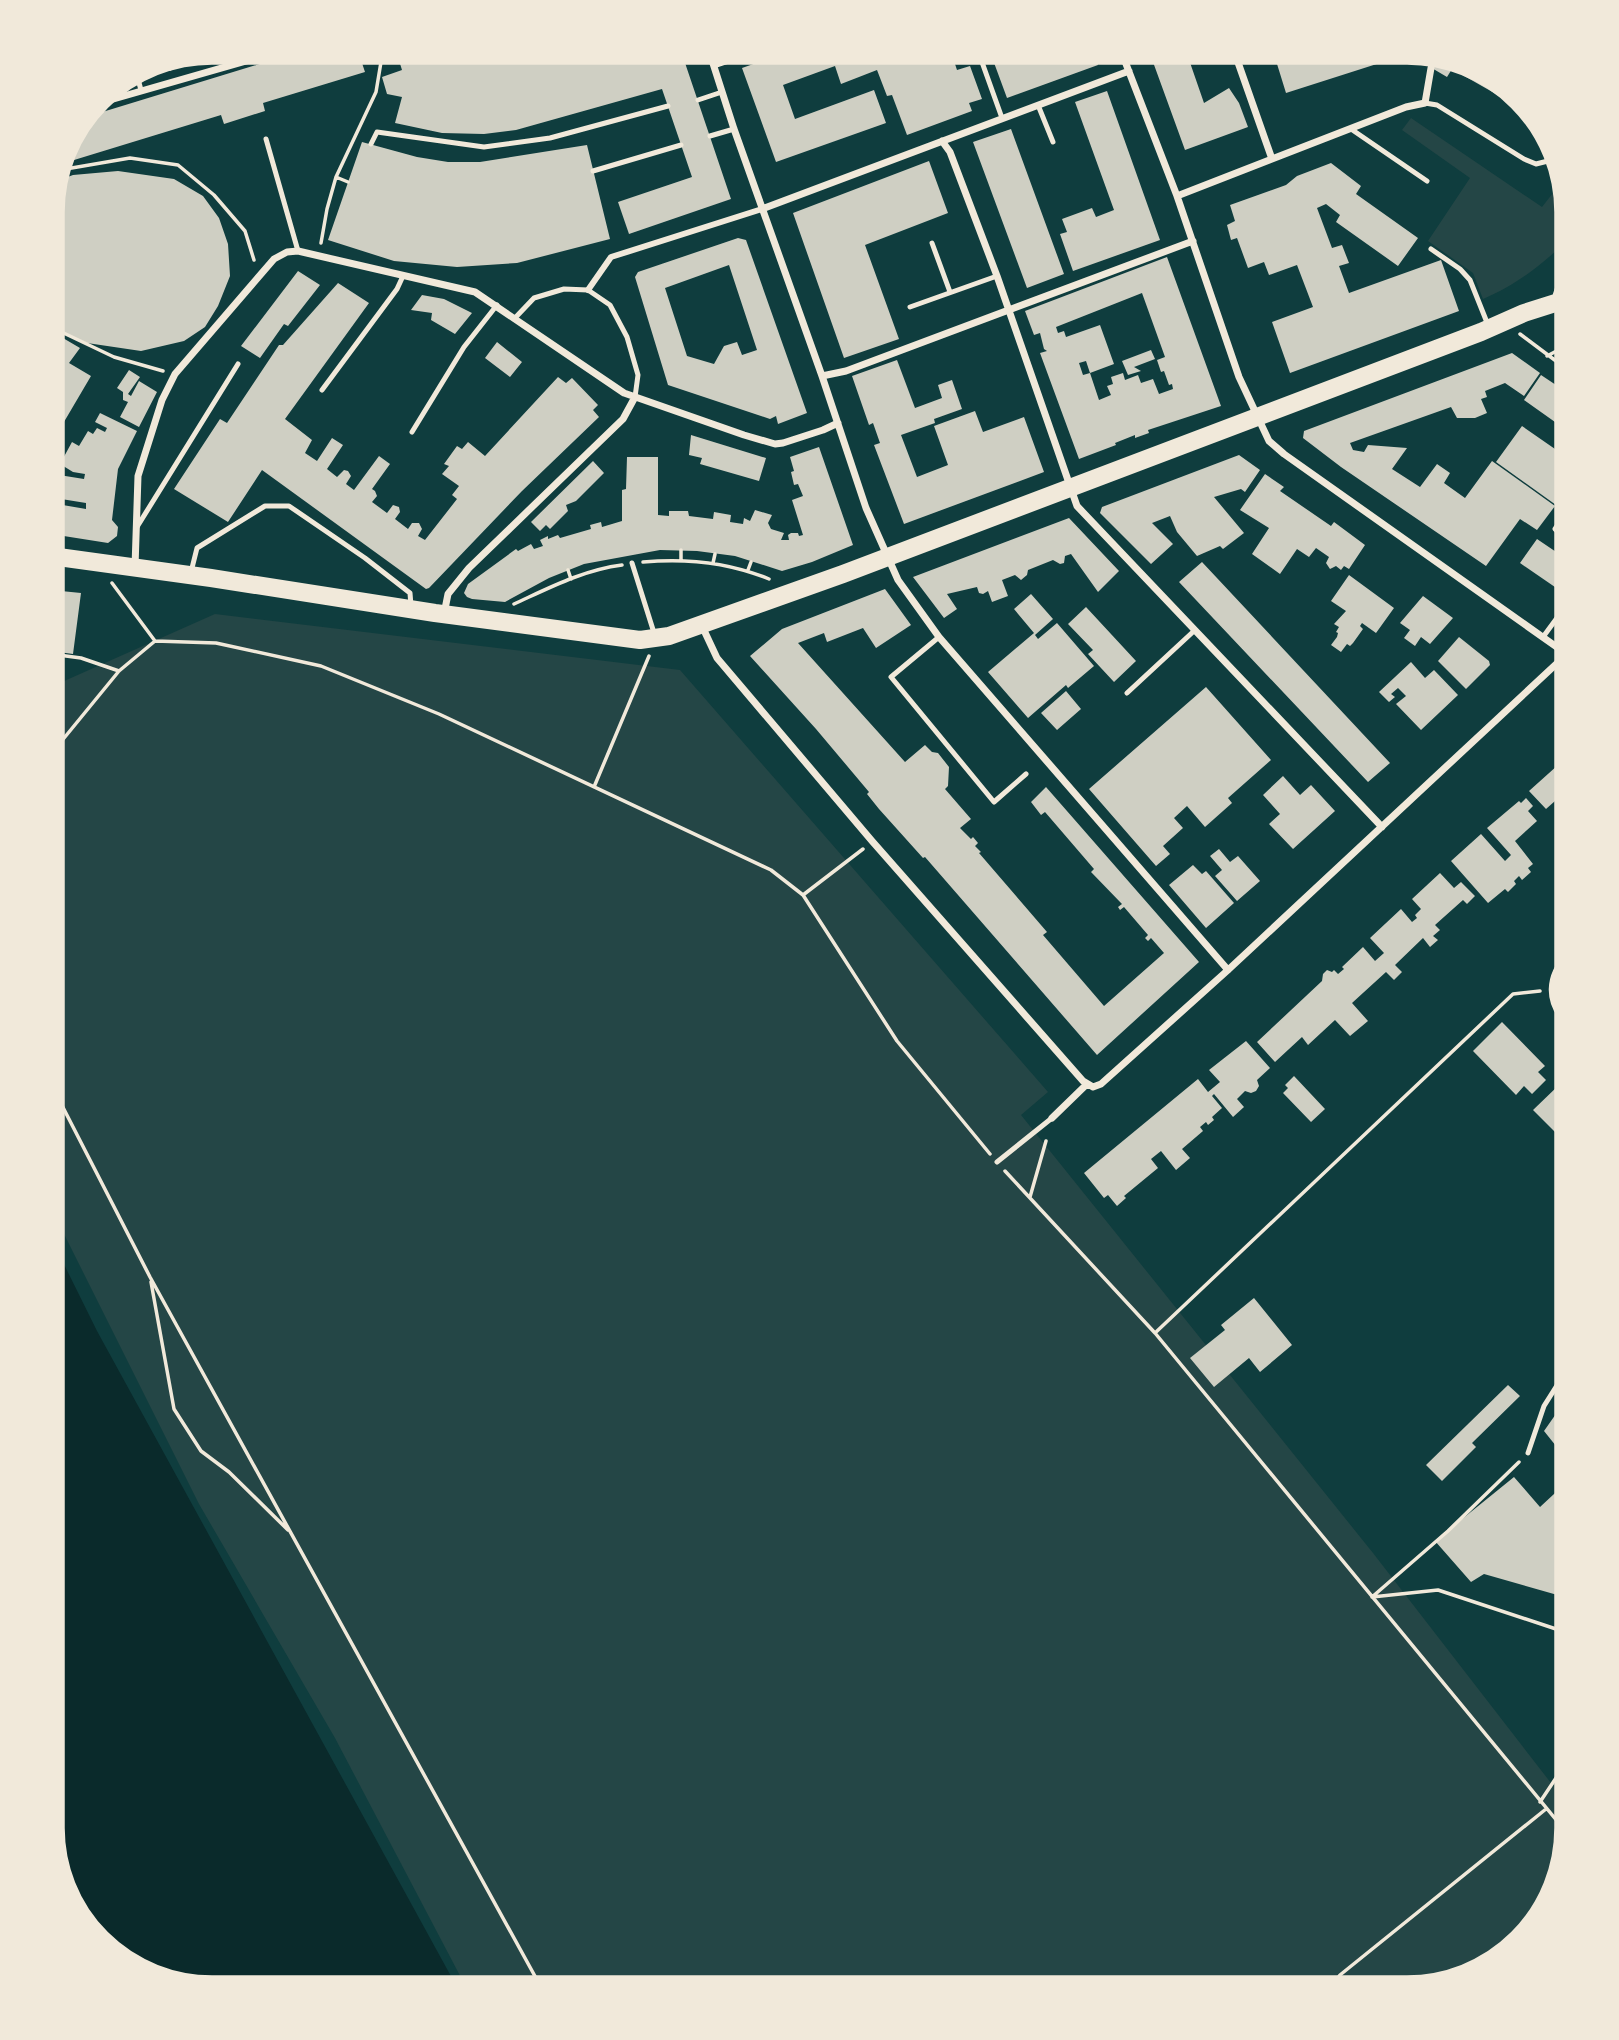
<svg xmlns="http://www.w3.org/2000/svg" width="1619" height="2040" viewBox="0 0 1619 2040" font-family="Roboto,sans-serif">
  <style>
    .green { fill: #244646 }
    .water { fill: #0a2a2b }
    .building { fill: #cfcfc3; fill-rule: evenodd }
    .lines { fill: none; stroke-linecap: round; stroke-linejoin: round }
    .path { stroke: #f1e9da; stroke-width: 3.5 }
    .service { stroke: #f1e9da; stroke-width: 5 }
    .pedestrian { stroke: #f1e9da; stroke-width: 6 }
    .minor { stroke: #f1e9da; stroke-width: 7 }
    .primary { stroke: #f1e9da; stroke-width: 18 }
    .rim { fill: none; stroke: #f1e9da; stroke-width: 3.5 }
  </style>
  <rect width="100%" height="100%" fill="#0f3d3e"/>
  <path class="green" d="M1411,118L1542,207L1560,184L1568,212V240C1541,265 1518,284 1483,299L1473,273L1428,241L1470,178L1402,130Z
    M215,614L680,670L1048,1092L1021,1115L1373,1553L1568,1805V1828L1547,1908L1497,1962L1407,1989H467L335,1738L199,1504L51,1208V682H62Z"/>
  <path class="water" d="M51,1238L97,1331L458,1989H212L140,1972L78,1918L51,1828Z"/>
  <path class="building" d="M302,51H358L365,72L263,103L265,111L224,124L221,115L61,164L68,140L86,117Z
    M396,51H681L731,199L629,234L618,202L692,177L662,89L516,130L484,134L442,133L395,123L402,97L387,94L382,77L402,70Z
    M790,51H964L965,53L953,58L957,70L970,66L982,99L969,103L972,111L907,135L892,95L887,96L877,70L841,84L835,66L783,85L795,119L874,90L886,123L776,162L742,68Z
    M1017,51H1020L1024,62L1033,59L1034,61L1058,51H1093L1098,65L1007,98L993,60Z
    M1149,51H1186L1204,103L1229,88L1239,103L1248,127L1185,150Z
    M1273,51H1417L1487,72L1507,91L1503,98L1452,69L1447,77L1408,54L1286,93Z
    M1107,91L1160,240L1073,271L1060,234L1067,232L1062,219L1092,208L1096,217L1114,210L1075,102Z
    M1011,129L1064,274L1027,288L973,142Z
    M362,142L417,157L448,162H480L587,145L610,239L517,263L457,267L394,261L328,240Z
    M929,161L948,213L865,245L899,339L844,358L793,213Z
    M1331,163L1361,186L1356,194L1418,238L1398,266L1336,222L1340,215L1326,204L1317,208L1332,248L1342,245L1349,263L1339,266L1349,293L1441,260L1459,311L1290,373L1272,322L1313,307L1297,265L1269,275L1264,262L1248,268L1237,238L1231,240L1227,225L1235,221L1230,205L1286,185L1297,176Z
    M118,171L174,179L203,196L219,218L228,244L230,276L218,306L205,327L184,341L141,351L87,343L60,331L51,324V201L57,181L73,175Z
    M738,238L746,240L807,413L778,424L776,416L770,419L668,385L635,277L638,272ZM729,265L757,350L742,355L737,342L724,346L714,364L687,356L665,288Z
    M1167,257L1221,406L1148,430L1149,433L1135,438V435L1115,443L1116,445L1079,459L1040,353L1047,351L1044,349L1040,333L1034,335L1025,311ZM1142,293L1165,357L1157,360L1161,372L1164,371L1169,385L1172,384L1173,389L1159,394L1153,379L1141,383L1138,375L1125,380L1123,373L1111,377L1113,384L1107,386L1111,395L1099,400L1090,373L1083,375L1079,363L1086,361L1090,373L1114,364L1100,325L1066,337L1064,331L1058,333L1056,327Z
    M298,271L320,285L288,326L284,324L260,358L241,346Z
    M338,283L369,303L285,419L312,440L305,453L317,461L332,438L343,445L327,469L337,477L344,470L348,471L351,476L346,484L354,490L379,456L390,464L372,489L375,491L377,496L372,502L387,513L393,505L399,507L400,512L395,519L408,529L412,523H419L422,529L418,536L425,540L457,499L452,495L459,486L442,474L449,466L444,464L457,446L462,449L468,442L485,456L558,377L566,383L572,378L598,405L593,410L599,417L522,491L429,588L426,589L262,470L228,522L174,489L220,419L227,423L279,345H283Z
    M422,295L444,299L472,313L455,334L431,320L432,313L411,310Z
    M51,331L80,348L69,363L91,376L51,444Z
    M497,342L522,362L510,377L485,358Z
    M1151,350L1155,359L1134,367L1141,371L1128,375L1122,361Z
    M1512,353L1540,373L1524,396L1505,383L1485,391L1487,397L1481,399L1487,413L1475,418H1457L1451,407L1350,443L1353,450L1364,452L1368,445L1407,448L1392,469L1420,487L1437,464L1450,473L1444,483L1465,498L1492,461L1555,506L1537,530L1520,519L1486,566L1341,467L1303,438L1304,431Z
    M897,360L915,408L942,398L938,385L952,380L962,409L934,419L935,423L901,435L917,477L948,465L934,426L975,411L983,432L1024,417L1044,472L904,524L874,445L880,443L873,423L869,425L852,376Z
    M129,370L140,377L128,394L131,396L139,381L157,392L139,427L120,417L128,402L123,400V392L117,388Z
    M1541,375L1568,393V403L1555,422L1524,400Z
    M100,413L137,431L118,469L112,520L118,527L117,536L108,543L51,534V503L86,509V503L55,498L59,475L84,479L85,474L73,472L60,464L72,442L79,446L88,431L93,434L97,428L105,432L107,428L95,422Z
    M1522,426L1568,458V491L1556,505L1496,462Z
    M691,435L766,458L759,481L700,464L702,458L689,455Z
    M819,447L853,545L812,562L782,571L735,556L697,551L660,550L584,564L549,578L505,602L472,599L467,597L464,593L468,584L516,549L518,551L531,544L534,549L543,546L540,540L548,536V539L558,535L560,538L591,529L590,525L601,522L602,527L622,521V490L626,489L627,457H658V515L669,516V511H688L689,516L713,519L714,512L731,515L730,522L743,524L744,518L750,521L755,510L772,515L768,523L771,529L784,533L781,540H789L788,535L791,533H798L799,536L803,535L792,500L803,496L798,484L794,485L791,472L794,471L790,457Z
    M1239,455L1260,470L1245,492L1241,489L1214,497L1244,533L1223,549L1220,546L1197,556L1177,532L1170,516L1152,523L1173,544L1151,564L1100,513L1102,507Z
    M593,461L604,473L576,501L566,505L568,511L550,529L546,525L540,531L531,522Z
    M1265,474L1284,487L1280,491L1331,526L1334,522L1365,545L1349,569L1344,566L1341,570L1336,566L1330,569L1326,563L1329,557L1316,548L1309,557L1297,549L1280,574L1252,554L1269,528L1240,510Z
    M1069,518L1119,571L1098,592L1071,554L1065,556L1064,563L1060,564L1053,560L1028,570L1027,575L1021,580L1015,575L1002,580L1008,596L992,602L988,591L983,594L979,593L977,587L947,594L957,609L944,618L913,577Z
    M1537,539L1568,560V596L1520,563Z
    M1202,562L1390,763L1368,782L1179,582Z
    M1349,575L1394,608L1376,633L1362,623L1360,626L1363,629L1353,643L1350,646L1347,644L1341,652L1331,645L1337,637L1338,633L1336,632L1339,627L1334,624L1346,611L1331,601Z
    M885,589L911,625L876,648L863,628L827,642L824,633L798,643L905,762L925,745L932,752L938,753L949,767L948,786L945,789L971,819L960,828L971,839L973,837L978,843L975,846L981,852L979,853L1047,932L1043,935L1104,1006L1164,953L1151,938L1148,941L1145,938L1148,935L1124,907L1120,910L1118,907L1122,904L1091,872L1094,869L1045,812L1041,815L1031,802L1046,787L1199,962L1097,1055L925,857L923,858L879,809L867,794L869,792L816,729L750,656L782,629Z
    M51,590L81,593L73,654L51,651Z
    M1031,594L1053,619L1035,635L1038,639L1057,623L1094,666L1068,688L1066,685L1028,718L988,672L1034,633L1014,609Z
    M1423,596L1453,618L1430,644L1421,637L1415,646L1404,638L1410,630L1400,623Z
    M1086,607L1136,661L1114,682L1088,654L1093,650L1068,624Z
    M1459,637L1489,661L1490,665L1466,689L1438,661Z
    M1411,662L1425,678L1434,670L1458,695L1421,730L1396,704L1406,696L1398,688L1391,694L1395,697L1389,702L1379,692Z
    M1206,687L1271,760L1228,798L1232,803L1205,827L1187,806L1174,818L1183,828L1163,846L1170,854L1156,866L1089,789Z
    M1066,691L1081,709L1057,730L1041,713Z
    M1558,765L1568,776V795L1558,804L1555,801L1546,809L1529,791Z
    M1283,776L1300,795L1311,785L1335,811L1293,849L1269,824L1280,814L1263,795Z
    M1526,798L1533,806L1528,811L1537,821L1515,841L1533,864L1528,868L1531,872L1522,880L1519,876L1514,881L1516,884L1508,892L1505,889L1488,903L1451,861L1481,834L1505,861L1511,855L1487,828L1519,801L1521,803Z
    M1219,849L1230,862L1238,856L1260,881L1237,901L1215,876L1222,870L1210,856Z
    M1193,865L1202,874L1206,871L1234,903L1206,928L1169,885Z
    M1440,873L1454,888L1461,882L1475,896L1467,904L1463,900L1435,925L1440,930L1433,936L1438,940L1430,947L1423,938L1395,965L1402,972L1394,980L1386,972L1352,1003L1368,1021L1350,1036L1335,1020L1308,1045L1302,1037L1275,1062L1257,1042L1322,981L1323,974L1327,970L1332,972L1334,970L1338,974L1344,969L1342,967L1363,947L1375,961L1384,953L1370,938L1401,909L1412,922L1417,918L1415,915L1421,909L1412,899Z
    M1502,1022L1545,1066L1538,1072L1546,1080L1532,1094L1524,1086L1516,1095L1473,1051Z
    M1246,1041L1270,1068L1257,1080L1259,1086L1256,1091L1251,1093L1245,1091L1237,1099L1244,1107L1233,1117L1214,1094L1212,1096L1222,1108L1212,1117L1214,1120L1208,1125L1206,1122L1200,1127L1203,1131L1182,1149L1190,1158L1176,1170L1161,1151L1151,1159L1158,1168L1124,1196L1126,1198L1117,1206L1108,1195L1104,1198L1084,1173L1198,1079L1208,1092L1220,1082L1209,1070Z
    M1294,1076L1325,1109L1311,1122L1283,1093L1288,1088L1285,1085Z
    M1568,1080V1145L1533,1110L1560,1084L1562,1085Z
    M1254,1298L1292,1345L1260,1372L1249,1358L1214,1387L1190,1358L1225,1330L1221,1325Z
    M1508,1385L1520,1396L1472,1443L1476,1447L1442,1481L1426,1465Z
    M1565,1401L1568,1404V1461L1544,1431Z
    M1514,1477L1540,1507L1568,1481V1598L1484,1574L1471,1582L1435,1541Z"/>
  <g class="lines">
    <path class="path" d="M168,60L170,69
      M60,170L130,158L178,165L214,195L245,231L254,260
      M336,177L348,182
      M321,243L327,209L336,177L376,92L382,56L379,51
      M51,327L114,357L163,371
      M1520,334L1568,370
      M1547,356L1568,345
      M681,550V560
      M643,562C687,558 728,562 769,579
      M713,563L715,554
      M568,570L571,579
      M748,570L751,562
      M514,604C549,588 583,570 622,565
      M155,641L216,643L321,666L439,714L771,870L803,895L897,1041L990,1154
      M51,654L81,658L119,671
      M51,754L119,671L155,641L112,583
      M594,787L649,656
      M803,895L863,849
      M51,1084L150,1277L542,1989
      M1005,1171L1155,1333L1567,1833
      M1030,1197L1046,1141
      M151,1282L174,1409L201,1451L229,1472L288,1530
      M1155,1333L1513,994L1540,991
      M1519,1462L1448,1531L1372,1597L1438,1590L1556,1629L1568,1648
      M1540,1802L1568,1760
      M1330,1989L1340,1975L1546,1809"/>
    <path class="service" d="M978,51L1002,118
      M714,66L759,51
      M136,72L141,90
      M698,100L722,92
      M1425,103L1437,105L1524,159L1536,164L1552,160
      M1038,105L1053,142
      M1351,129L1427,181
      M710,136L734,129
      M266,139L298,251
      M371,144L377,132L484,147L550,138L668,106
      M593,171L681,145
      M932,243L950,292
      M1431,249L1460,269L1470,280L1488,325
      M910,307L997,276
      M514,319L534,298L564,289L588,290L610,305L627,337L638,375L635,397
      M322,390L397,289L403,276
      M412,432L464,347L497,305
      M137,527L238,364
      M1568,542L1555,529L1568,510
      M632,563L655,636
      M191,572L197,548L265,506H289L365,558L410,593L411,606
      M939,637L891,677L994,802L1026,774
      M1543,637L1568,603
      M1127,693L1195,630
      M997,1162L1052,1118
      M1528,1453L1544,1406L1568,1368"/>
    <path class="pedestrian" d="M588,290L611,257L762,209"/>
    <path class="minor" d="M709,51L734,129L822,376L866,508L898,580L939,637L1228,970
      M1121,51L1177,196L1239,377L1269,441L1284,454L1568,655
      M1234,51L1272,159
      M96,104L281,51
      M942,141L950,152L997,276L1077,506L1382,827
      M1177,196L1406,107L1425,103L1431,68
      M762,209L1129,71
      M822,376L846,371L1193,241
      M135,567L138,476L162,400L175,374L274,259L287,252L298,251L475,292L624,393L744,435L775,444L783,443L823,430L838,423
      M444,614L448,594L469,568L623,419L635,397
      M702,626L717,658L872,841L1083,1081L1093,1087L1101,1084L1228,970L1567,654
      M1568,1024C1546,1002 1548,976 1568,955
      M1052,1118L1087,1084"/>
    <path class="primary" d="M1560,301L1568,277
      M51,556L211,578L435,613L640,640L669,636L843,574L1481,332L1524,313L1568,299"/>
  </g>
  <path d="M0 0H1619V2040H0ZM212 63H1407A149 149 0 0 1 1556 212V1828A149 149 0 0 1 1407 1977H212A149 149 0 0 1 63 1828V212A149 149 0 0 1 212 63Z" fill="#f1e9da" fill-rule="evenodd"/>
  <path class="rim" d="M212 63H1407A149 149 0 0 1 1556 212V1828A149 149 0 0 1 1407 1977H212A149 149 0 0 1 63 1828V212A149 149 0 0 1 212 63Z"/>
</svg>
